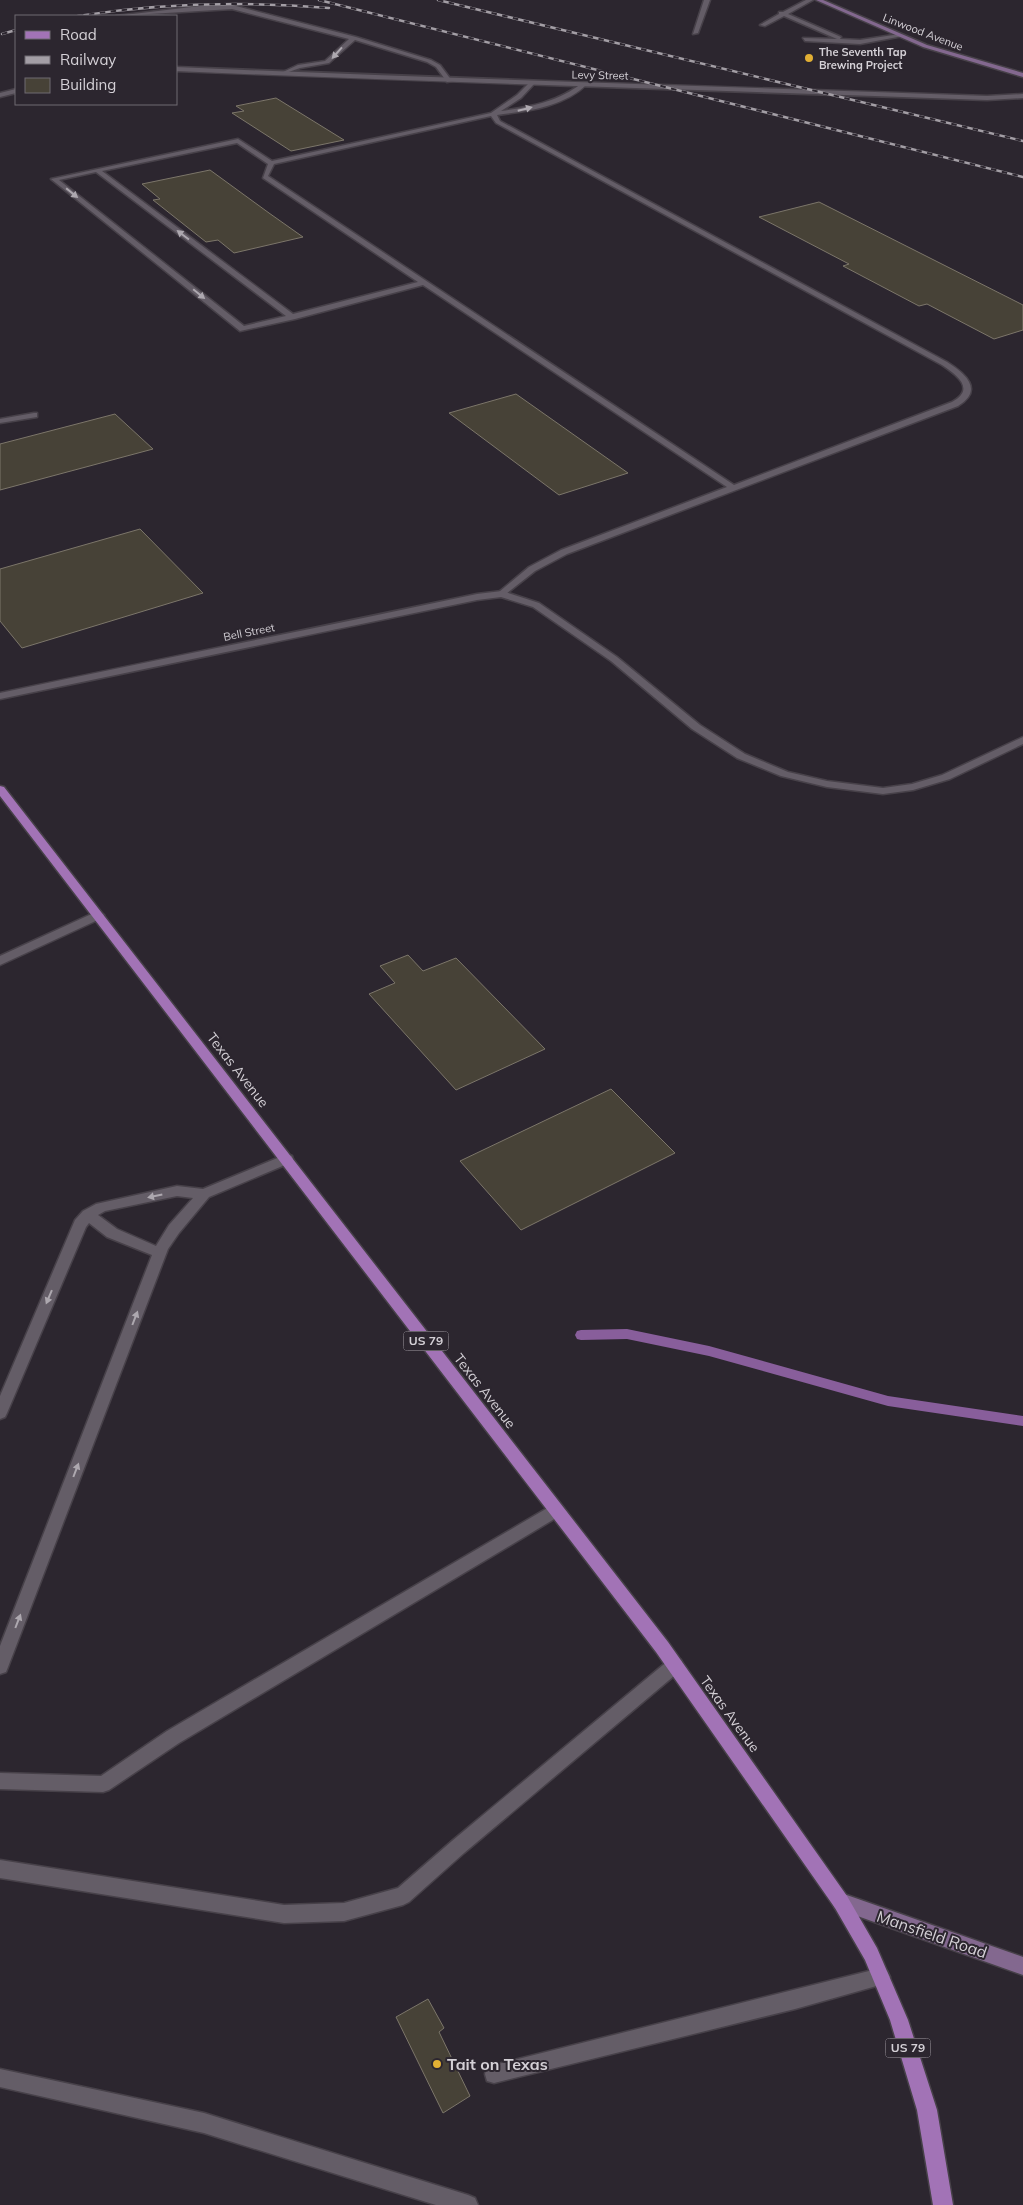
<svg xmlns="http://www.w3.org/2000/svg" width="1023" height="2205" viewBox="0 0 1023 2205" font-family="Mulish,sans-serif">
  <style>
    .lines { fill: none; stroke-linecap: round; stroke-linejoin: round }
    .stream { fill: #885e9b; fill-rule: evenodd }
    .building { fill: #474237; stroke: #7c766a }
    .lane-casing { stroke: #474149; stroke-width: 3 }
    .street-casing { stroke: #474149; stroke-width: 3 }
    .secondary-casing { stroke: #474149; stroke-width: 3 }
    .primary-casing { stroke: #474149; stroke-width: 3 }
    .lane { fill: #645d67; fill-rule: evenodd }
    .street { fill: #645d67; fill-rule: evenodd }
    .secondary { fill: #83688f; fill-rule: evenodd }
    .primary { fill: #a273b6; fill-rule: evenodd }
    .rail-casing { stroke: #a39ea5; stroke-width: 2.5 }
    .rail { stroke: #2c262f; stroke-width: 2; stroke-dasharray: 5.5; stroke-linecap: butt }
    .oneway { fill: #ada8af }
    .poi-dot { fill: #e1af34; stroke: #2c262f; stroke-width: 2 }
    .labels { text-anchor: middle; stroke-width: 4; stroke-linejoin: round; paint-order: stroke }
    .far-street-label { font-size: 11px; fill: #d4d0d6; stroke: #2c262f }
    .far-poi-label { font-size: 11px; font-weight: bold; fill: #d4d0d6; stroke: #2c262f; text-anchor: start }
    .shield { fill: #2c262f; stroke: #a29da4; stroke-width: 1 }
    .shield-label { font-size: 12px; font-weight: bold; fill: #d4d0d6 }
    .street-label { font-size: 14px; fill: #d4d0d6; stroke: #2c262f }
    .near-street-label { font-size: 16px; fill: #d4d0d6; stroke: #2c262f }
    .near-poi-label { font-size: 16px; font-weight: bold; fill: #d4d0d6; stroke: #2c262f; text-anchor: start }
  </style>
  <rect width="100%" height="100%" fill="#2c262f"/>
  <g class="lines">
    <path class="stream" d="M627,1329L709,1346L888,1396L1023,1416V1426L888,1406L709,1356L627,1339L581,1340L577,1339L575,1335L577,1331L581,1330Z"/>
  </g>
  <path class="building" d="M276,98L344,140L291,151L232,113L244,111L236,106Z
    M210,170L269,213L303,237L234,253L218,240L206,242L153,200L160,199L142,184Z
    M819,202L1023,305V330L994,339L927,304L919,306L843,266L849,264L759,217Z
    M516,394L628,473L559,495L449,413Z
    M115,414L153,449L0,490V444Z
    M140,529L203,593L22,648L0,621V569Z
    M408,955L423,971L456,958L545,1049L456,1090L369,994L395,983L380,966Z
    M611,1089L675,1153L521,1230L460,1161Z
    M428,1999L444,2028L439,2032L470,2096L443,2113L396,2017Z"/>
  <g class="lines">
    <defs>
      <path id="lane" d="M806,0H813L788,14L841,37L840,39L860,40L900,34L903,36L860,44L805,41L803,38L837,39L784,16L765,26L760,25L779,14V12H783Z
        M232,5L356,37L431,60L440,65L452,81L447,82L436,67L427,62L355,40L329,63L300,68L283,74V72L298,65L325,61L349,39L232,9L116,16L200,6Z
        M530,82L535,83L521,98L501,111C530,107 558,102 582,83L587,84C564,107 528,111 497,115L500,121L947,362C966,374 984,390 958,406L567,554L535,571L502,597L497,594L499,592L529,567L561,550L727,487L423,285L295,319L240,331L51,179L238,139L272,161L491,113L517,95ZM491,116L496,123L942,365C957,375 976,389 952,402L734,485L268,176L274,164ZM237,143L268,164L263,178L418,282L293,314L102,171ZM96,172L286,316L244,326L59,180Z
        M34,413H37V417L0,423V419Z
        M98,911L104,915L102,918L0,965V956Z
        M287,1154L292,1156L293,1159L292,1162L209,1197L179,1233L168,1249L8,1667L6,1672L0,1674V1646L152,1255L107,1237L89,1223L86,1227L7,1413L5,1417L0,1419V1396L75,1220L83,1211L96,1204L177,1186L203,1189ZM177,1196L193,1198L169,1225L156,1246L117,1229L98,1215L105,1211Z
        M556,1503L561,1505L564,1510L561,1515L179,1743L109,1790L103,1792L0,1789V1773L101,1776L167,1731Z
        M675,1658L681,1660L683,1665L681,1670L464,1853L409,1902L403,1905L344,1921L284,1923L0,1878V1860L284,1905L344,1903L398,1888L452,1841L669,1660Z
        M881,1968L887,1971L890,1977L887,1983L795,2009L494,2083L487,2081L485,2074L487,2067L494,2065Z
        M0,2069L204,2113L468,2195L475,2198L478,2205H436L204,2133L0,2087Z"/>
      <path id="street" d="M704,0H710L698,33L693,34Z
        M176,67C446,79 717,86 987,96L1023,94V98L987,100C717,90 446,83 176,71Z
        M16,89V93L0,97V93Z
        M502,591L539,603L617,657L700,725L745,754L788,772L827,781L883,788L912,784L942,775L1023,737V744L950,779L913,790L883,794L827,787L781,776L737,758L692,729L611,661L533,607L501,597L477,600L0,699V693C159,659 318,628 477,594Z"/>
      <path id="secondary" d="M816,0H823L927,45L1023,73V77L923,47Z
        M841,1893L1023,1957V1975L835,1908L832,1902L835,1896Z"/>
      <path id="primary" d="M0,786L4,787L668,1642L847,1896L877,1948L908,2020L937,2110L953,2205H933L917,2110L890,2020L865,1960L835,1908L656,1652L0,796Z"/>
    </defs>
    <use href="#lane" class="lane-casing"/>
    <use href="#street" class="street-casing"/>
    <use href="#secondary" class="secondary-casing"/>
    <use href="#primary" class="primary-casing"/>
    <use href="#lane" class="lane"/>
    <use href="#street" class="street"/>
    <use href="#secondary" class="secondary"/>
    <use href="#primary" class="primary"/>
    <defs>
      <path id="rail" d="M319,0L1023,177
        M438,0L1023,141
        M78,16C162,3 245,1 329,8
        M2,34L16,30"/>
    </defs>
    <use href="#rail" class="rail-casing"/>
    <use href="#rail" class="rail"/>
  </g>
  <defs><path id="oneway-solid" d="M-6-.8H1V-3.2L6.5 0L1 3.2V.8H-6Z" transform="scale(1.25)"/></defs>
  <g class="oneway">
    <use href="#oneway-solid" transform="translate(337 53) rotate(132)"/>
    <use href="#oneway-solid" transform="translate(525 109) rotate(-14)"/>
    <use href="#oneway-solid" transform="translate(72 193) rotate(39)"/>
    <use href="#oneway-solid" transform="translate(183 235) rotate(-143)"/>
    <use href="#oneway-solid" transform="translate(199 294) rotate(39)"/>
    <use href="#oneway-solid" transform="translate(155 1196) rotate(168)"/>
    <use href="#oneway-solid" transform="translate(49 1297) rotate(113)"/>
    <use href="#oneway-solid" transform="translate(135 1318) rotate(-69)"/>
    <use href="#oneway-solid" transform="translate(76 1470) rotate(-69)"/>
    <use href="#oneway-solid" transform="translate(18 1621) rotate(-69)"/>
  </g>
  <g class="poi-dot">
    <circle cx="809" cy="58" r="5"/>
    <circle cx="437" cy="2064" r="5"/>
  </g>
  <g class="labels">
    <g class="far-street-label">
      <text transform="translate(923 32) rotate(21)" y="4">Linwood Avenue</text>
      <text transform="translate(600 75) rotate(1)" y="4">Levy Street</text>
      <text transform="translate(249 632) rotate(-11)" y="4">Bell Street</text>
    </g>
    <g class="far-poi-label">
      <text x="819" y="56">The Seventh Tap<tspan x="819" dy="13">Brewing Project</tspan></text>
    </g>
    <g class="shield">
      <rect x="403.5" y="1331.5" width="45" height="19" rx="4"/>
      <rect x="885.5" y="2038.5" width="45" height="19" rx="4"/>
    </g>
    <g class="shield-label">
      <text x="426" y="1345">US 79</text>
      <text x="908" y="2052">US 79</text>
    </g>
    <g class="street-label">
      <text transform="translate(238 1070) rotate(52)" y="5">Texas Avenue</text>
      <text transform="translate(485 1391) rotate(52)" y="5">Texas Avenue</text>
      <text transform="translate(730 1714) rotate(54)" y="5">Texas Avenue</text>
    </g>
    <g class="near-street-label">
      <text transform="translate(932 1934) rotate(19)" y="6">Mansfield Road</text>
    </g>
    <g class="near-poi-label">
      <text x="447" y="2070">Tait on Texas</text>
    </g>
  </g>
  <rect x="15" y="15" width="162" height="90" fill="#2c262f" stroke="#6f6a72"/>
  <rect x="25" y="31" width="25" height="8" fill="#a273b6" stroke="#6f6a72"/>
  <text x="60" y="40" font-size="15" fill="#d4d0d6">Road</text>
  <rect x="25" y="56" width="25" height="8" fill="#a39ea5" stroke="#6f6a72"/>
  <text x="60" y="65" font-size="15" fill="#d4d0d6">Railway</text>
  <rect x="25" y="78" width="25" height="15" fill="#474237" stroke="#6f6a72"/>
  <text x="60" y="90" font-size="15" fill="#d4d0d6">Building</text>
</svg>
